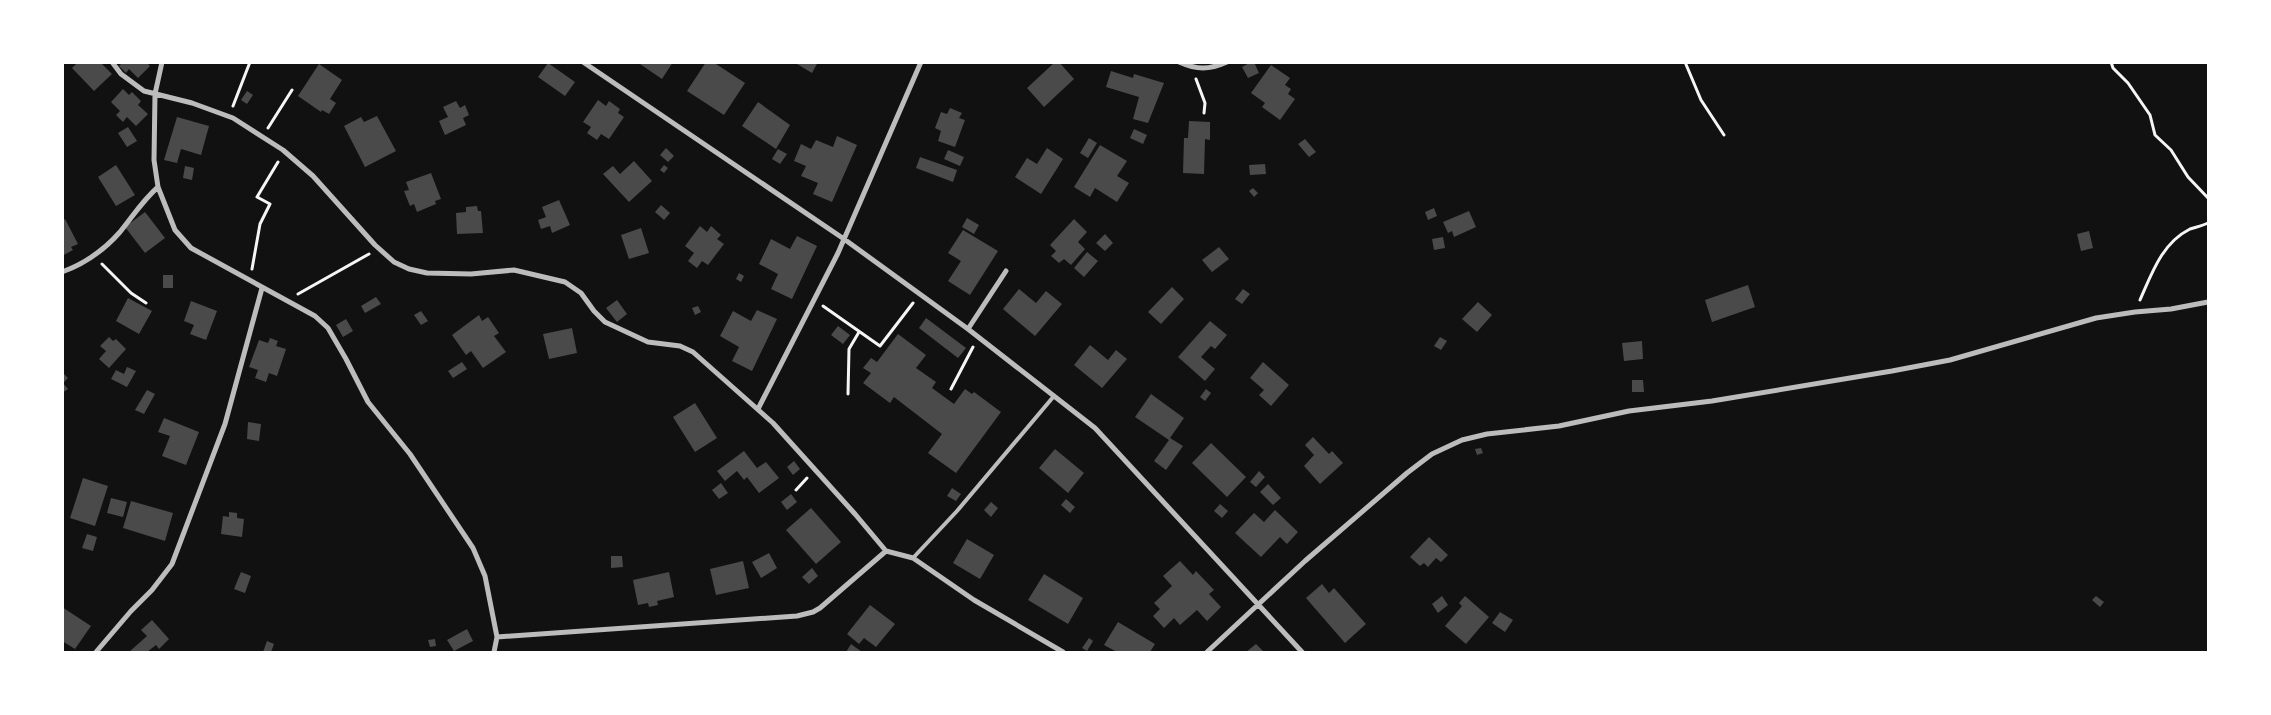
<svg xmlns="http://www.w3.org/2000/svg" width="2271" height="715" viewBox="0 0 2271 715" font-family="Roboto,sans-serif">
  <style>
    .building { fill: #4a4a4a }
    .lines { fill: none; stroke-linecap: round; stroke-linejoin: round }
    .path { stroke: #f5f5f5; stroke-width: 3 }
    .service { stroke: #bcbcbc; stroke-width: 4 }
    .minor { stroke: #bcbcbc; stroke-width: 5 }
  </style>
  <rect width="100%" height="100%" fill="#111"/>
  <path class="building" d="M78,62H100L112,74L94,91L72,68Z
    M123,62H146L150,66L138,78L129,69L126,73L119,66Z
    M637,62H673L662,79Z
    M706,62H713L745,83L724,115L687,91Z
    M797,62H818L812,73L797,64Z
    M1055,62H1059L1074,79L1044,107L1027,88Z
    M1251,62H1254L1259,73L1248,78L1242,67Z
    M548,63L575,82L565,96L538,77Z
    M319,64L342,80L330,99L336,103L329,114L322,110L321,112L298,96Z
    M1271,65L1290,78L1285,85L1291,89L1288,94L1295,99L1280,120L1262,107L1265,103L1251,93Z
    M1111,71L1133,78L1134,74L1164,83L1148,123L1133,119L1139,97L1106,87Z
    M123,89L129,95L132,92L141,101L138,105L148,114L136,126L127,117L123,122L116,115L120,111L111,102Z
    M247,91L253,95L247,104L241,100Z
    M598,100L606,106L609,101L620,109L618,113L624,117L609,139L601,134L597,140L587,133L591,127L583,122Z
    M456,101L460,108L465,105L469,115L463,118L466,125L445,135L439,121L448,117L443,107Z
    M758,102L790,125L776,149L742,126Z
    M950,108L962,113L959,118L965,120L955,147L938,141L941,131L935,128L941,112L947,114Z
    M377,116L396,151L365,167L344,126L361,117L364,122Z
    M177,117L209,126L201,155L181,149L177,163L164,160Z
    M1189,121L1210,122V140L1205,139L1204,174L1183,173L1184,138H1188Z
    M128,127L137,141L127,147L118,133Z
    M1134,129L1147,135L1143,144L1130,138Z
    M837,136L857,145L832,202L813,194L818,183L801,176L806,166L794,161L801,144L811,149L816,140L833,147Z
    M1089,138L1097,143L1088,158L1080,153Z
    M1305,139L1316,152L1309,157L1298,144Z
    M1100,145L1127,161L1117,176L1129,183L1117,202L1095,188L1090,197L1074,187Z
    M666,148L674,156L668,162L660,155Z
    M1047,148L1063,159L1041,194L1015,177L1027,158L1037,164Z
    M778,149L787,154L780,164L772,159Z
    M948,150L964,157L960,166L944,159Z
    M920,157L957,170L953,182L916,168Z
    M634,161L652,181L629,202L603,174L613,166L620,174Z
    M1265,164L1266,174L1250,175L1249,165Z
    M116,165L135,195L116,206L98,177Z
    M664,165L668,168L664,173L660,170Z
    M185,166L194,168L192,180L183,178Z
    M431,173L441,199L435,201L436,204L417,212L414,204L410,206L404,191L409,190L406,182Z
    M1253,188L1258,193L1254,197L1249,191Z
    M559,200L570,225L552,233L550,226L541,229L538,220L546,217L542,207Z
    M661,205L670,213L664,220L655,212Z
    M477,206L478,211H481L483,233L457,234L456,213L466,212V207Z
    M1434,208L1437,216L1428,220L1425,212Z
    M1469,211L1476,227L1454,237L1452,231L1448,233L1443,222Z
    M145,212L165,238L145,253L125,227Z
    M967,218L979,225L974,234L962,227Z
    M65,219L78,244L71,247L73,250L62,256V221Z
    M1074,219L1087,232L1078,242L1085,249L1071,265L1064,259L1059,263L1051,256L1056,251L1050,245Z
    M700,226L707,232L711,226L721,235L717,239L724,244L708,265L702,261L697,268L688,261L694,253L685,246Z
    M641,228L649,253L629,259L621,235Z
    M963,230L998,251L970,295L948,281L961,261L948,253Z
    M2089,231L2093,248L2081,251L2077,234Z
    M1105,234L1113,243L1105,251L1096,243Z
    M797,236L817,246L792,299L771,289L778,274L759,264L771,239L790,249Z
    M1443,237L1445,248L1434,250L1432,239Z
    M1219,247L1229,259L1212,272L1202,260Z
    M1087,252L1098,261L1084,277L1074,268Z
    M739,273L744,276L741,282L736,279Z
    M163,275H173V288H163Z
    M1748,285L1755,307L1712,322L1705,300Z
    M1172,287L1184,299L1161,324L1148,312Z
    M1019,289L1036,303L1046,291L1062,304L1035,336L1003,309Z
    M1243,289L1250,294L1242,304L1235,299Z
    M376,297L381,304L365,313L361,306Z
    M128,298L152,311L139,334L116,321Z
    M617,300L627,314L617,322L606,308Z
    M191,301L217,311L206,340L190,334L194,325L184,321Z
    M1478,302L1492,315L1477,332L1462,319Z
    M698,306L701,312L695,315L692,308Z
    M757,310L777,319L752,371L732,361L739,347L720,336L733,311L751,321Z
    M421,311L428,321L421,325L414,315Z
    M479,315L482,321L488,317L499,333L494,336L506,352L483,368L471,351L466,355L452,335Z
    M926,318L966,348L958,358L919,328Z
    M346,319L353,331L343,337L336,325Z
    M1210,321L1227,335L1215,349L1211,346L1201,357L1215,369L1205,381L1178,357Z
    M838,326L850,335L843,344L831,335Z
    M572,328L577,353L549,359L543,334Z
    M898,334L926,355L916,368L936,382L932,388L954,404L965,389L972,394L974,392L1001,412L956,473L928,453L942,434L894,397L890,403L863,383L871,373L863,368L871,358L877,362Z
    M109,337L113,341L116,339L126,349L109,368L99,359L106,351L100,346Z
    M1440,337L1447,341L1441,350L1434,346Z
    M270,338L278,341L276,346L286,349L277,376L269,373L266,382L255,378L258,370L249,367L259,340L268,343Z
    M1642,341L1643,359L1624,361L1622,343Z
    M1090,345L1108,360L1116,350L1127,359L1102,388L1074,365Z
    M462,362L467,369L453,378L448,371Z
    M1263,362L1289,385L1271,406L1259,395L1264,390L1250,378Z
    M127,367L136,371L127,387L111,379L116,370L124,374Z
    M62,372L68,378L63,383L68,389L62,393Z
    M1632,380H1643L1644,392H1632Z
    M1206,389L1211,393L1205,401L1200,397Z
    M147,390L155,394L144,414L135,410Z
    M1151,394L1184,418L1170,438L1183,446L1166,470L1154,461L1169,440L1135,417Z
    M695,403L717,438L695,452L673,417Z
    M164,418L199,432L186,465L162,456L170,436L158,432Z
    M248,422L261,424L259,441L247,439Z
    M1313,437L1329,454L1332,451L1343,463L1320,484L1304,466L1314,455L1305,445Z
    M1211,443L1246,477L1227,497L1192,463Z
    M1481,448L1483,453L1477,455L1475,449Z
    M1055,449L1084,473L1068,493L1039,468Z
    M744,451L757,468L766,462L779,478L759,493L747,477L744,480L737,471L725,481L717,471Z
    M794,461L800,469L793,475L787,467Z
    M1259,471L1265,477L1256,487L1250,482Z
    M83,478L108,486L95,526L70,518Z
    M721,483L728,493L719,499L712,490Z
    M1268,484L1281,498L1273,505L1260,492Z
    M952,488L961,494L956,501L947,496Z
    M791,494L797,502L787,510L781,502Z
    M111,498L127,502L123,517L107,513Z
    M1066,499L1075,507L1070,513L1061,505Z
    M131,501L173,513L165,541L123,528Z
    M991,502L998,508L991,517L984,510Z
    M1220,504L1228,511L1222,518L1214,511Z
    M811,508L841,542L816,564L786,530Z
    M1275,510L1298,532L1287,544L1280,537L1261,557L1235,533L1254,513L1264,522Z
    M229,512L237,513V518L244,519L242,537L221,534L223,516L229,517Z
    M87,534L97,537L93,551L82,548Z
    M1429,537L1448,555L1441,562L1436,558L1428,567L1424,563L1420,566L1410,557Z
    M967,539L994,555L980,579L953,563Z
    M769,553L777,568L761,578L752,562Z
    M611,556H622L623,567L611,568Z
    M743,561L749,588L716,595L710,569Z
    M1180,561L1193,575L1196,571L1214,590L1209,594L1221,607L1207,621L1197,610L1180,625L1174,618L1164,628L1153,616L1160,609L1154,603L1172,586L1163,576Z
    M812,568L818,576L809,584L802,577Z
    M241,572L251,576L245,593L234,589Z
    M669,572L674,597L657,601L658,605L649,607L648,603L638,605L633,580Z
    M1044,574L1083,598L1068,624L1028,600Z
    M1322,584L1329,593L1334,588L1366,624L1345,643L1306,598Z
    M1442,596L1448,605L1438,613L1432,604Z
    M1465,596L1489,617L1466,644L1445,626L1462,606L1459,603Z
    M2096,596L2104,602L2100,607L2092,600Z
    M870,605L895,624L876,647L864,638L859,644L847,634Z
    M62,607L91,626L75,649L62,641Z
    M1500,612L1513,620L1505,632L1492,623Z
    M152,620L169,639L159,649L156,645L147,652H129L147,636L141,630Z
    M1118,622L1155,644L1150,652H1117L1104,645Z
    M467,629L473,641L454,651L447,640Z
    M1089,638L1093,641L1087,651L1082,648Z
    M435,639L436,646L430,647L428,640Z
    M267,641L274,644L271,652H263Z
    M851,644L862,652H846Z
    M1256,644L1264,652H1246Z"/>
  <g class="lines">
    <path class="path" d="M1685,62L1701,100L1724,135
      M2111,62L2113,68L2128,83L2150,115L2155,135L2171,150L2188,177L2208,198
      M1196,79L1205,103L1204,113
      M233,106L250,62
      M268,128L292,90
      M102,264L131,293L146,303
      M252,269L260,224L270,204L257,197L278,162
      M298,294L369,254
      M2140,300C2152,273 2162,243 2190,229C2196,227 2202,226 2208,223
      M823,306L880,346L913,303
      M951,389L973,347
      M848,394L849,349L859,332
      M796,490L807,478"/>
    <path class="service" d="M913,558L957,511L1054,396"/>
    <path class="minor" d="M112,62L121,74L144,91L192,103L233,118L283,150L313,176L375,245L394,262L409,269L427,273L471,274L514,270L565,282L581,293L594,311L605,322L648,342L680,346L693,352L773,423L855,514L886,551L913,558L974,600L1063,652
      M162,62L155,94L154,160L158,187L175,230L191,248L315,316L328,328L346,359L368,402L410,454L473,548L485,576L497,637L797,616L813,612L820,608L886,551
      M583,62L844,239L968,329L1095,428L1302,652
      M1179,62C1197,70 1209,70 1227,62
      M62,272C84,264 105,249 120,232C133,216 143,200 158,187
      M968,329L1006,271
      M758,409L838,253L921,62
      M96,652L131,611L152,590L172,564L225,424L262,288
      M494,652L497,637
      M1207,652L1305,561L1407,473L1432,454L1462,440L1487,434L1559,426L1629,411L1712,401L1892,371L1950,360L2096,318L2135,312L2171,309L2208,302"/>
  </g>
  <rect width="2271" height="715" fill="none" stroke="#ffffff" stroke-width="128"/>
</svg>
